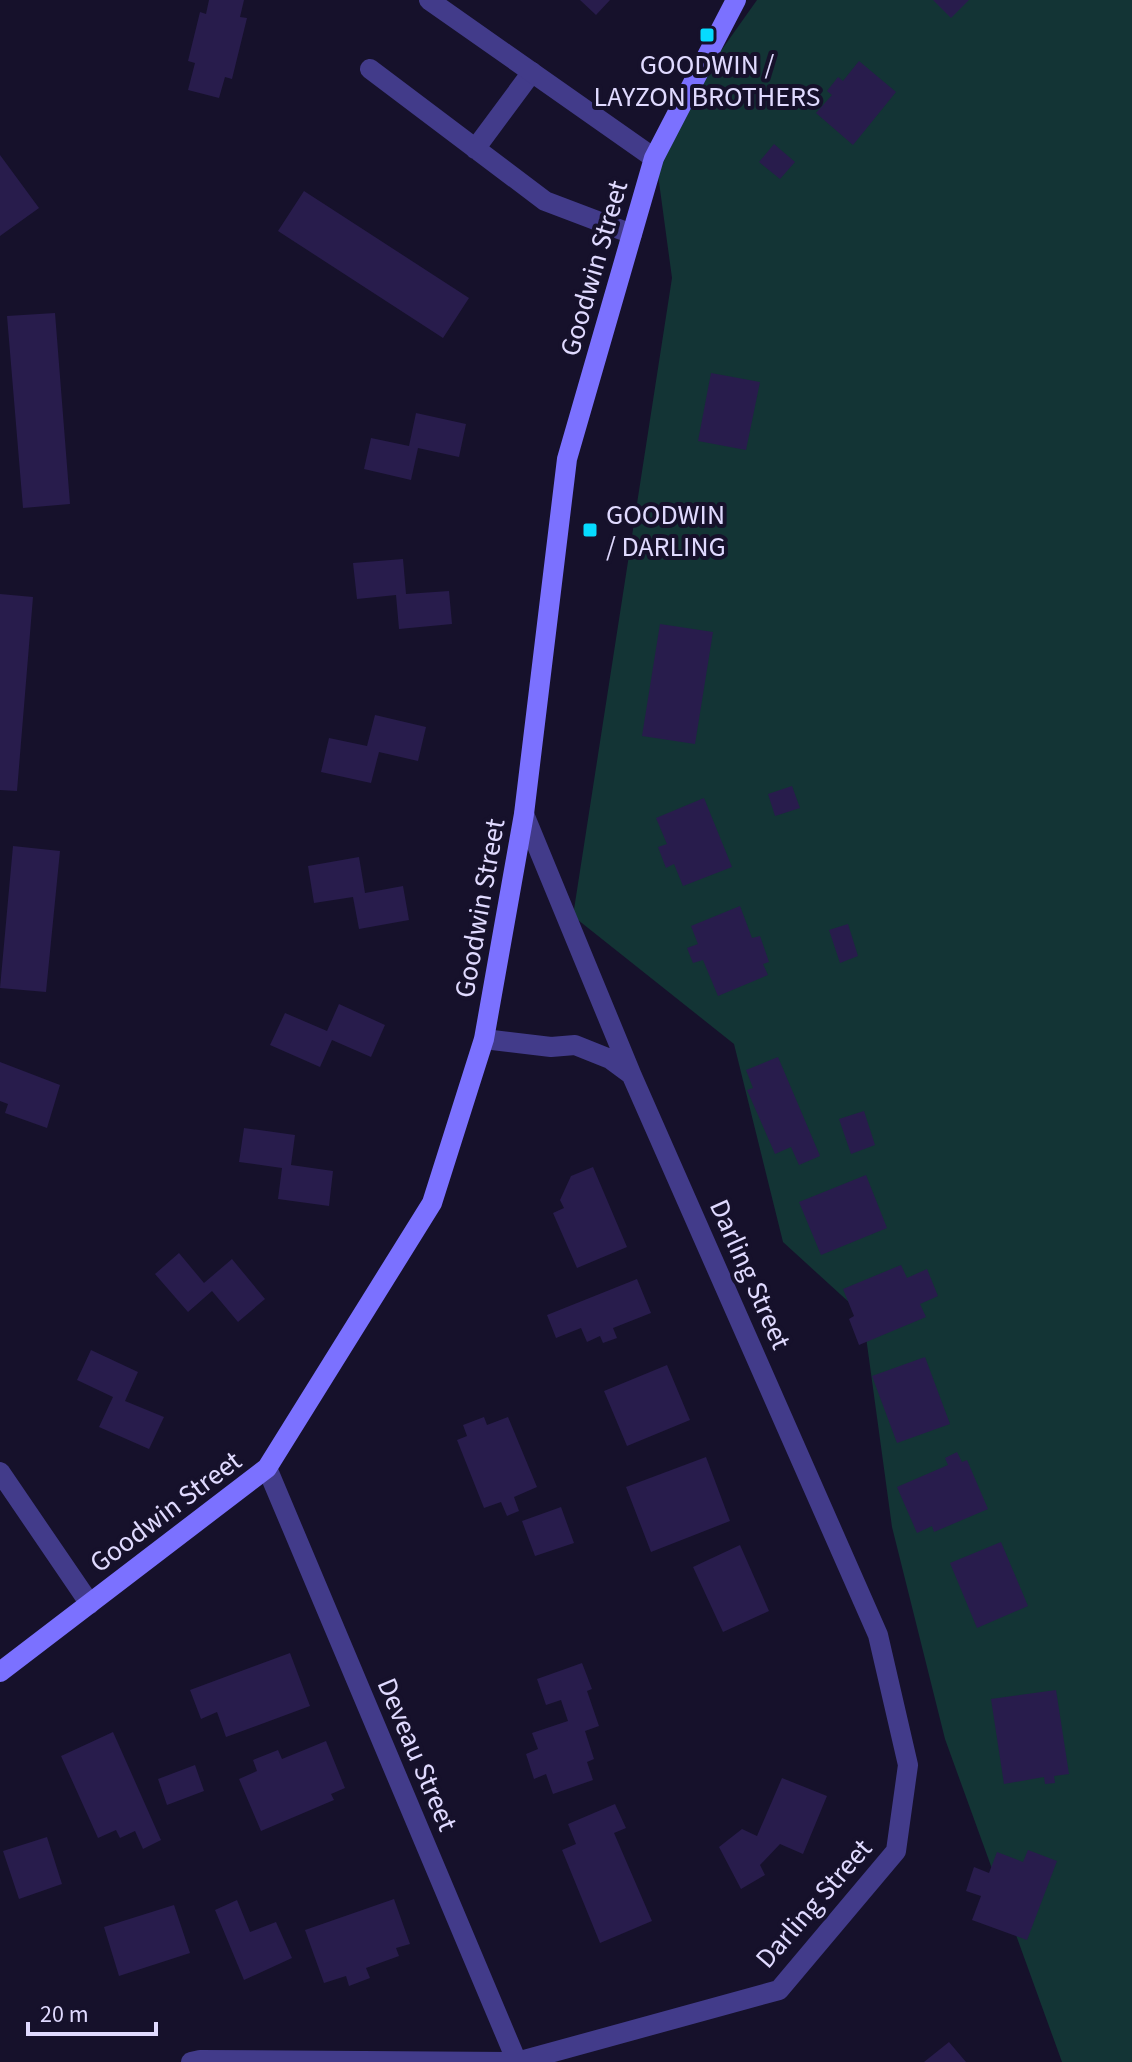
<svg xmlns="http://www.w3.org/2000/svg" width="1132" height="2062" viewBox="0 0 1132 2062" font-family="'Source Sans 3',sans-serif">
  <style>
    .green { fill: #133435 }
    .building { fill: #281c4c }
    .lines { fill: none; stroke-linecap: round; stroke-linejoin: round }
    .lane { stroke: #423b8a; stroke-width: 20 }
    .street { stroke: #423b8a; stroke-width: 20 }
    .secondary { stroke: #7b71ff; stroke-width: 20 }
    .poi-dot { fill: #06dbff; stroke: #16112b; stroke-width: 3 }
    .labels { text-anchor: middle; stroke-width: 8; stroke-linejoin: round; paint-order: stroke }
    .poi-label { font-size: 28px; fill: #e0daff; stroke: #16112b }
    .street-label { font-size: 28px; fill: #e0daff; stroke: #16112b }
  </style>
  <rect width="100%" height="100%" fill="#16112b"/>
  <path class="green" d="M757,0H1132V2062H1062L945,1739L892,1527L863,1315L783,1242L734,1044L573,916L672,278L654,145Z"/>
  <path class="building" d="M209,0H244L240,17L247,18L232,79L225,77L219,98L188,90L195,63L188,61L200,12L206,14Z
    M580,0H610L596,15Z
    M933,0H969L951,18Z
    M859,61L896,92L853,145L816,113L832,95L827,91L838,77L843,81Z
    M774,144L795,162L780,179L759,162Z
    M0,155L39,208L0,236Z
    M304,191L469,298L443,338L278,231Z
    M55,313L70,504L23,508L7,316Z
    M711,373L760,382L746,450L698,441Z
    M416,413L466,424L459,457L418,448L411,480L364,469L371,438L409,446Z
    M403,559L406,594L449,591L452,624L399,629L396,595L357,599L353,563Z
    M0,594L33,597L17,791L0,790Z
    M660,624L713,632L695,744L642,736Z
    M375,715L426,727L418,761L379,752L371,783L321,772L329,738L367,746Z
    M792,786L800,808L775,816L768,794Z
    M704,798L732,867L683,886L674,864L666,868L658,847L667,844L656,818Z
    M13,846L60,851L46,992L0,988Z
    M359,857L365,893L403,886L409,920L359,929L353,897L314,903L308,866Z
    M740,906L752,938L760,936L769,962L763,964L768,975L718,996L703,960L693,963L687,948L698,944L691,926Z
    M848,924L858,956L840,963L829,930Z
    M339,1004L385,1025L371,1057L332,1040L320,1067L270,1045L285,1013L327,1031Z
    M778,1057L820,1156L799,1165L791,1147L775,1154L747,1090L753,1088L746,1070Z
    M0,1062L60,1085L47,1128L5,1113L8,1104L0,1101Z
    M864,1111L875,1145L851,1154L839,1119Z
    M244,1128L295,1135L291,1165L333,1171L329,1206L278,1199L282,1168L239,1162Z
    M593,1167L627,1247L577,1268L553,1213L564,1208L560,1200L571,1176Z
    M866,1175L887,1228L821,1255L799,1202Z
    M179,1253L204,1283L232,1259L265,1299L238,1322L212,1291L188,1312L155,1274Z
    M901,1265L907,1278L927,1269L938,1296L920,1304L926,1317L859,1345L849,1319L854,1316L843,1289Z
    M637,1279L651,1313L613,1328L617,1338L603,1343L600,1336L587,1342L581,1328L556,1338L547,1315Z
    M91,1350L138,1372L125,1401L164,1417L149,1449L99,1427L113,1397L77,1380Z
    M925,1357L950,1424L897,1443L872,1376Z
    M667,1365L690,1420L627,1446L604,1391Z
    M484,1417L487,1425L508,1417L537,1487L514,1497L519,1511L507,1516L501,1502L484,1508L457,1440L467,1436L463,1425Z
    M957,1452L962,1462L967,1460L988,1509L934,1532L932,1526L917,1533L897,1487L948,1465L945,1458Z
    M706,1457L730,1521L651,1552L626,1487Z
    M561,1507L574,1543L535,1556L522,1521Z
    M1001,1542L1028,1606L977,1628L950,1563Z
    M740,1545L769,1611L723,1632L693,1567Z
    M290,1653L310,1706L226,1737L217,1712L201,1719L190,1690Z
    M582,1663L592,1689L587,1691L599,1726L585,1731L594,1759L587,1762L593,1780L553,1794L546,1774L534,1779L526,1754L538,1749L532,1733L568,1721L561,1700L546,1705L537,1679Z
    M1056,1690L1069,1774L1054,1776L1055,1783L1045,1784L1044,1777L1004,1784L991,1699Z
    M113,1732L161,1840L143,1849L135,1831L120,1838L116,1830L98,1838L61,1756Z
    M326,1741L345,1788L331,1794L334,1800L261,1831L239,1779L257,1771L253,1760L278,1750L282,1759Z
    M195,1765L204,1791L167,1805L158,1779Z
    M782,1778L827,1796L803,1854L780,1844L760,1865L765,1875L741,1889L719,1847L742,1829L757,1836Z
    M615,1804L626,1828L614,1833L652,1921L600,1943L562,1850L576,1844L568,1824Z
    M47,1837L62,1884L19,1899L3,1851Z
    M1028,1850L1057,1861L1027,1940L972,1920L981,1896L966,1891L974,1867L989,1873L997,1852L1023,1862Z
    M394,1899L410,1944L396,1948L399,1956L366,1968L370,1978L349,1986L346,1976L324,1983L305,1930Z
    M237,1900L250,1932L276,1922L292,1958L244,1980L215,1910Z
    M174,1905L190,1953L119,1976L104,1927Z
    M949,2042L966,2062H924Z"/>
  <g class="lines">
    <path class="lane" d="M370,69L545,201L632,234
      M475,149L532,72
      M0,1472L90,1604"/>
    <path class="street" d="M429,0L654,158
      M484,1039L551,1047L575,1045L610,1059L629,1073
      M267,1468L517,2062
      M191,2062L200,2060L517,2062L779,1990L896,1851L908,1765L878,1635L632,1076L524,814"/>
    <path class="secondary" d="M0,1672L267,1468L432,1203L484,1039L524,814L567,459L654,158L736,0"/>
  </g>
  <g class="poi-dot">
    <rect x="699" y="27" width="16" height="16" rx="4"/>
    <rect x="582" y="522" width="16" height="16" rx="4"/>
  </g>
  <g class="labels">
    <g class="poi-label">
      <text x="707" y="74">GOODWIN /<tspan x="707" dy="32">LAYZON BROTHERS</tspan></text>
      <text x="606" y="524" text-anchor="start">GOODWIN<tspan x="606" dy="32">/ DARLING</tspan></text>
    </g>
    <g class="street-label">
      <text transform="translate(593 268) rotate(-74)" y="10">Goodwin Street</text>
      <text transform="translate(479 908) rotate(-80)" y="10">Goodwin Street</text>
      <text transform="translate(751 1274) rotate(66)" y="10">Darling Street</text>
      <text transform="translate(165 1511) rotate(-37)" y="10">Goodwin Street</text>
      <text transform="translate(418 1754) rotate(67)" y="10">Deveau Street</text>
      <text transform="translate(813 1903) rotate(-49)" y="10">Darling Street</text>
    </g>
  </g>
  <path d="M28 2022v12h128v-12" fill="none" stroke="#e0daff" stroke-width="4"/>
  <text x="40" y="2022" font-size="24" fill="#e0daff" stroke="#16112b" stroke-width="6" paint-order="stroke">20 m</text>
</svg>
